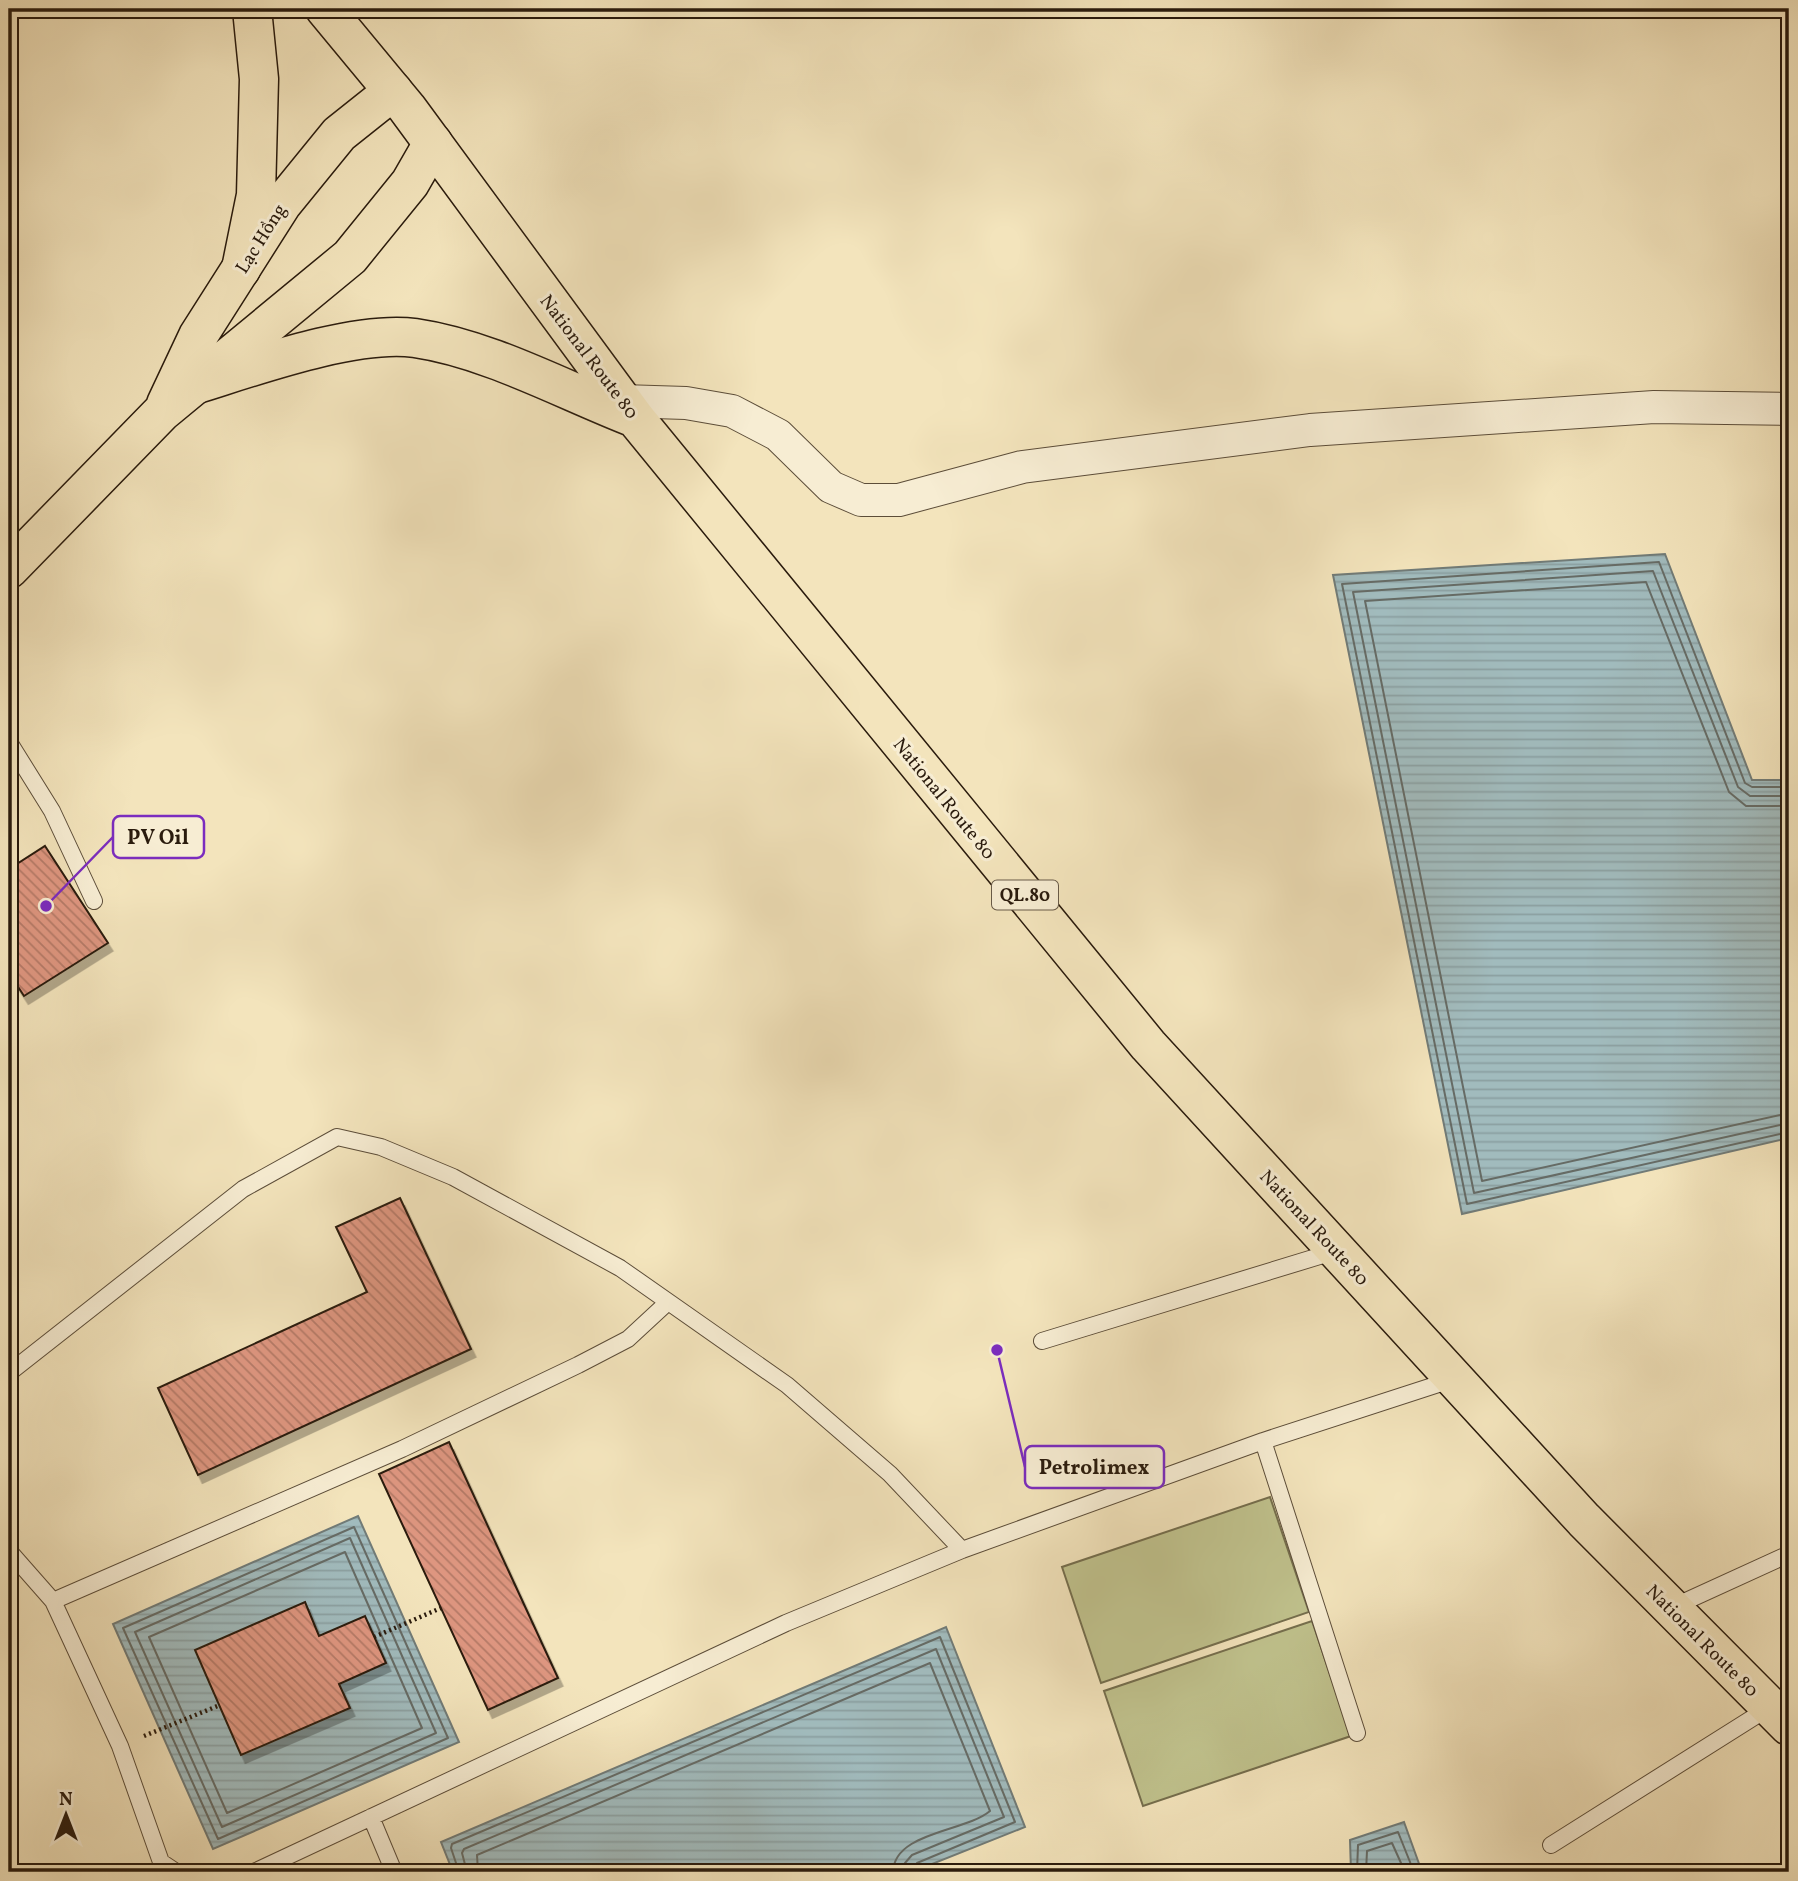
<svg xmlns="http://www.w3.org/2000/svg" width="1798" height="1881" viewBox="0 0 1798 1881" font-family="Vollkorn,serif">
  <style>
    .garden { fill: #c0c28d; stroke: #756e4d; stroke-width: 2 }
    .water { fill: url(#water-rules); stroke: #717b77; stroke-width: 2 }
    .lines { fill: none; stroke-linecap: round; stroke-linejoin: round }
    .shore { stroke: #666b65; stroke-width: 2 }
    .building { fill: url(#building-back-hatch); stroke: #2a1b0d; stroke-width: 2; filter: url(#shadow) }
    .service-casing { stroke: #5c4d39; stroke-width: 18 }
    .minor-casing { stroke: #5c4d39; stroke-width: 34 }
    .primary-casing { stroke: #2a1b0d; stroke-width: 41 }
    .trunk-casing { stroke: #2a1b0d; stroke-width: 41 }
    .path { stroke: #2a1b0d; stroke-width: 4.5; stroke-dasharray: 2 3.5; stroke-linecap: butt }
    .service { stroke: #f7edd3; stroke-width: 16 }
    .minor { stroke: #f7edd3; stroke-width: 32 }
    .primary { stroke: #f3e4bc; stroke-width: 38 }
    .trunk { stroke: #f3e4bc; stroke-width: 38 }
    .labels { text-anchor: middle; stroke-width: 6; stroke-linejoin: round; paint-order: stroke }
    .shield { fill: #f7edd3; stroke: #685a48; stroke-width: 2 }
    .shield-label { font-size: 18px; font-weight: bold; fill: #2a1b0d }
    .street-label { font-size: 19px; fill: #2a1b0d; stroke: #f7edd3 }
    .leader { fill: none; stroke: #7b2cbf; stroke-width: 2.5 }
    .callout-dot { fill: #7b2cbf; stroke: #f7edd3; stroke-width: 2.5 }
    .callout { fill: #f7edd3; stroke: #7b2cbf; stroke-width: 2.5 }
    .callout-label { font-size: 21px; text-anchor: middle; font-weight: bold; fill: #2a1b0d }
  </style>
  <defs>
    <pattern id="water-rules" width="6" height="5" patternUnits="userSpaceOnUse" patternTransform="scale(1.75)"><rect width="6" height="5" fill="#a1bbbd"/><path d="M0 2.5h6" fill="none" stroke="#8ba0a1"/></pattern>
    <pattern id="building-back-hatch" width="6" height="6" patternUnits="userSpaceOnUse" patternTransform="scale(1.75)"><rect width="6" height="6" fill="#de9680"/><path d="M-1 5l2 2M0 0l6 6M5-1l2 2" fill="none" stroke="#b47a67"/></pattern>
    <filter id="shadow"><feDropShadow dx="4.5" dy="8" stdDeviation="0" flood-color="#0004"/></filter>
  </defs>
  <rect width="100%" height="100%" fill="#f3e4bc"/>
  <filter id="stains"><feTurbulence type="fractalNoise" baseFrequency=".00286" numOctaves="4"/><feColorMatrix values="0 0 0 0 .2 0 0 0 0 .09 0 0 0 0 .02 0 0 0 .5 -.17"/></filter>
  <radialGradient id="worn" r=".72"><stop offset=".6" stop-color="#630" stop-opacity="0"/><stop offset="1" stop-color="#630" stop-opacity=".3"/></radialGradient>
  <path class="garden" d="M1270,1497L1309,1612L1101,1683L1062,1567Z
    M1312,1621L1351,1736L1143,1806L1104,1691Z"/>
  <path class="water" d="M1665,554L1752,780H1789V1138L1462,1214L1333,575Z
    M358,1516L459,1742L213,1849L113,1624Z
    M946,1627L1025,1827L912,1872H453L441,1842Z
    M1404,1822L1422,1872H1351L1350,1840Z"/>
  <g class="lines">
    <path class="shore" d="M1789,787H1752L1745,783L1659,562L1342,584L1467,1204L1789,1132
      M1789,796H1750L1738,787L1653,571L1353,592L1474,1193L1789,1123
      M1789,806H1746L1729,792L1646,582L1365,601L1482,1181L1789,1113
      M354,1527L448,1738L218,1839L123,1628Z
      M350,1538L436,1733L222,1827L135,1632Z
      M345,1552L422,1728L227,1813L149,1637Z
      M459,1872L451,1848L452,1844L940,1637L1015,1822L917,1863L912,1872
      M467,1872L462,1853L464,1849L936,1649L1004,1817L912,1855L905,1863L904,1872
      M478,1872L477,1855L930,1663L990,1811C965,1832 894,1832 893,1872
      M1357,1872L1358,1845L1398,1832L1414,1872
      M1366,1872L1367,1851L1392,1843L1405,1872"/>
  </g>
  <path class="building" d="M45,846L108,943L24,996L9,973V869Z
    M400,1198L471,1349L198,1475L158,1388L367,1292L336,1227Z
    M449,1442L558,1678L488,1710L379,1474Z
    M305,1602L319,1636L365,1616L386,1663L339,1684L350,1708L241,1755L195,1650Z"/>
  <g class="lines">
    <defs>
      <path id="service" d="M9,742L52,811L94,901
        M1042,1341L1336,1251
        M9,1373L243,1189L337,1137L381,1147L453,1177L620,1268L787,1385L890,1474L962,1550
        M1263,1441L1357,1733
        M9,1551L53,1601L120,1746L161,1862L176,1872
        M53,1601L402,1449L578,1365L628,1339L668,1302
        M1673,1607L1789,1554
        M371,1817L394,1872
        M1551,1845L1770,1707
        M254,1872L786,1623L962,1550L1263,1441L1454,1379"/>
      <path id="minor" d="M622,401L686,403L732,411L778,435L831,487L861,500H899L1022,467L1310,430L1654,407L1789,409"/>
      <path id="primary" d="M166,404L198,336L282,204L339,134L393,91
        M9,569L162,412L350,257L410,183L433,143"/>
      <path id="trunk" d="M325,9L407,108L635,418L1148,1045L1584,1520L1789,1726
        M241,269L256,195L259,79L252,9
        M197,384C255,366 355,330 415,338C490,349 565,391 635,418"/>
    </defs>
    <use href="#service" class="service-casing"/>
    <use href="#minor" class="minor-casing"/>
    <use href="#primary" class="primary-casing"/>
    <use href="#trunk" class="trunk-casing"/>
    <path class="path" d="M374,1637L441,1608
      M144,1736L220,1705"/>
    <use href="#service" class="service"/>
    <use href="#minor" class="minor"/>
    <use href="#primary" class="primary"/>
    <use href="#trunk" class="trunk"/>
  </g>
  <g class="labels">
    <rect class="shield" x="992" y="880.5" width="66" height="29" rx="5"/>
    <g class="shield-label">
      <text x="1025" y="901">QL.80</text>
    </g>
    <g class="street-label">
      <text transform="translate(260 238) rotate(-58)" y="7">Lạc Hồng</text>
      <text transform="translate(590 356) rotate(53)" y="7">National Route 80</text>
      <text transform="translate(945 798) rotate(51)" y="7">National Route 80</text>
      <text transform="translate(1315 1227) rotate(47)" y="7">National Route 80</text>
      <text transform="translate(1703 1640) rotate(45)" y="7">National Route 80</text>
    </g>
  </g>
  <path class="leader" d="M46 906L113 837M997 1350L1025 1467"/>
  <g class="callout-dot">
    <circle cx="46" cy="906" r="7"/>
    <circle cx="997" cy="1350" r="7"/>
  </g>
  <g class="callout">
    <rect x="113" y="816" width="91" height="42" rx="7"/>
    <rect x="1025" y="1446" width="139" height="42" rx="7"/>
  </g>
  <g class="callout-label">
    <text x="158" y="844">PV Oil</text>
    <text x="1094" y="1474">Petrolimex</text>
  </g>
  <rect width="1798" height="1881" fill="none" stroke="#f3e4bc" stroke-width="35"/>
  <rect x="10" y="10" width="1777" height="1860" fill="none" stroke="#2a1b0d" stroke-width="3.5"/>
  <rect x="18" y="18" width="1763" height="1846" fill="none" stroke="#2a1b0d" stroke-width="2"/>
  <g transform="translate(66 1815)" stroke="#f7edd3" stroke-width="5" paint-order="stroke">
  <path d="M0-5L12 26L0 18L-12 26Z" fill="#2a1b0d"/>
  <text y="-10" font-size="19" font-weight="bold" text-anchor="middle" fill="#2a1b0d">N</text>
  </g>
  <rect width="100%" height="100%" filter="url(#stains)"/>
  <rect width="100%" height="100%" fill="url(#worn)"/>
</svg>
